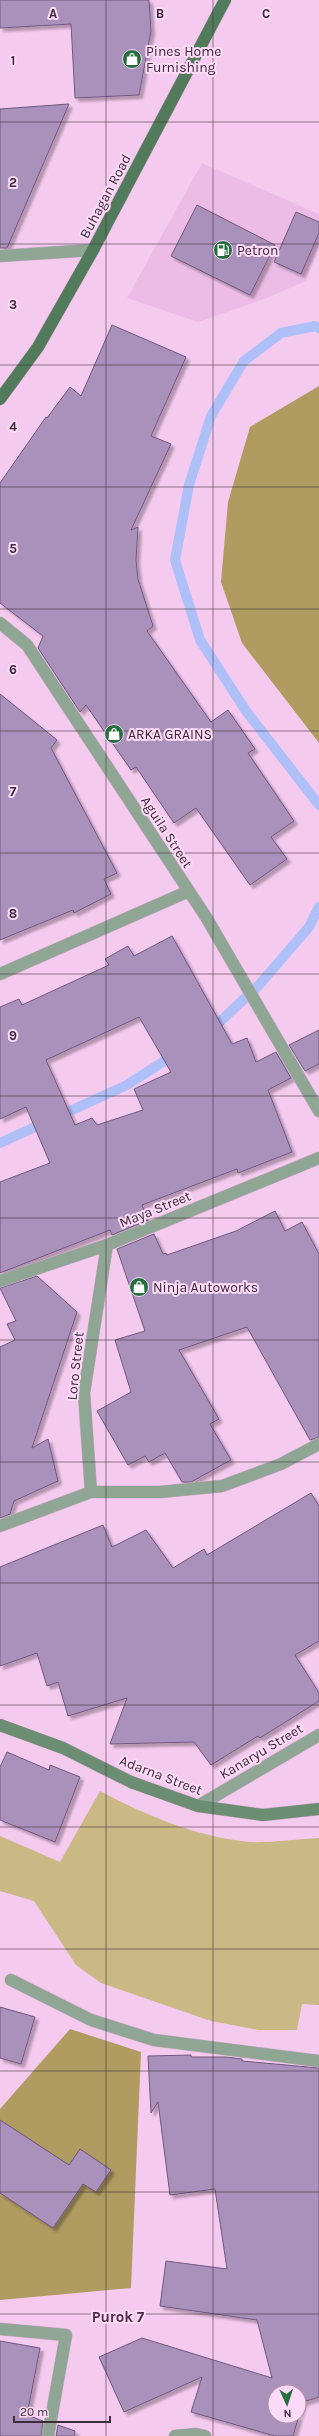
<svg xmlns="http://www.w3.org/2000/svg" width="319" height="2436" viewBox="0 0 319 2436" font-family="Karla,sans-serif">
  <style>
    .built { fill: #edbce6 }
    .green { fill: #cab885 }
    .forest { fill: #b09b61 }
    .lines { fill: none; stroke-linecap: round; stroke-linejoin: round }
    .stream { stroke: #afc0f8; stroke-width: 10 }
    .building { fill: #aa91bc; stroke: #705880; fill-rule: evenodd; filter: url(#shadow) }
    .street-casing { stroke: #d0aacb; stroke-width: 13 }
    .secondary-casing { stroke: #d0aacb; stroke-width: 13 }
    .primary-casing { stroke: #d0aacb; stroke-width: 13 }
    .street { stroke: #90a694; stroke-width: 12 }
    .secondary { stroke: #6b8d72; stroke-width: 12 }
    .primary { stroke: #517b5a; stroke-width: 12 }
    .grid { fill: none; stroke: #3c2b39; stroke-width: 1; stroke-opacity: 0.55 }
    .labels { text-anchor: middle; stroke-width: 4; stroke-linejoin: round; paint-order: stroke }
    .poi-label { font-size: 14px; fill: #3c2b39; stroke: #fddaf8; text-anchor: start }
    .street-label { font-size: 14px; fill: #3c2b39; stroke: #fddaf8 }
    .neighbourhood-label { font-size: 15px; font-weight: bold; fill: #4d2b4a; stroke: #fddaf8 }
    .grid-label { font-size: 13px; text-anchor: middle; font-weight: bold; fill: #3c2b39; stroke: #fddaf8; stroke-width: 4; stroke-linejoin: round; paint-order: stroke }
  </style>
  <defs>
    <filter id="shadow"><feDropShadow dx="3.5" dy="3.5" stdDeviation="1" flood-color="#0004"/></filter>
  </defs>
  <rect width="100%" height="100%" fill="#f5caef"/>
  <path class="built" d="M202,163L319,214V247L306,281L267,298L198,322L127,298Z"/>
  <path class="green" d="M100,1791C145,1815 197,1837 249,1842C272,1843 296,1839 319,1838V2005L302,2004L297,2030H259L211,2021L101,1983L76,1965L34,1901L0,1891V1836L60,1862Z"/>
  <path class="forest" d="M319,386V743L242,643L221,582L228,502L250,427Z
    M70,2029L141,2052L131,2288L0,2300V2109Z"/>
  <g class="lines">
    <path class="stream" d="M319,328L315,326L281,333L244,361L211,416L189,485L175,560L200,640L246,711L319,805
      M210,1031L259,985L309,927L319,907
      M0,1143L127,1085L175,1054"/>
  </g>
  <path class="building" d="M0,0H149L151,31L139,95L75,98L71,24L0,28Z
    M69,104L7,248H0V109Z
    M197,205L275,245L250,295L171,256Z
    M296,212L319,222V233L301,274L274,262Z
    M112,325L186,357L151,436L171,444L131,530L138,527L136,560L138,579L153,626L147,631L211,722L228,710L255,749L248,753L294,821L271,837L287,859L250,885L196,808L174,823L136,767L131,770L86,705L80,712L38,648L43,636L0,603V483L46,417L47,418L70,387L81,396Z
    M0,694L57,740L51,748L117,873L104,879L111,894L74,913L73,910L0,940Z
    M172,936L232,1044L247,1038L256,1062L276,1052L291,1078L268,1090L292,1152L238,1173L237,1169L142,1205L148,1220L112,1235L110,1230L0,1273V1182L50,1163L26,1107L0,1119V1007L19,999L22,1005L109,965L105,959L128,946L134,956ZM139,1017L171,1072L134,1089L143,1110L97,1125L92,1118L75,1125L46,1060Z
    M319,1030V1064L305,1071L289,1045Z
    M275,1211L285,1231L302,1222L319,1254V1437L310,1440L247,1327L179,1350L219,1419L210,1424L231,1460L191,1482H182L165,1453L149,1462L145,1456L128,1465L97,1411L131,1392L115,1340L145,1331L117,1249L154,1234L163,1254L166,1253L167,1255L236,1231Z
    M37,1276L77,1312L32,1448L48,1439L58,1481L14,1501L10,1514L0,1518V1347L15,1340L7,1324L16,1321L0,1288Z
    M311,1493L319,1506V1641L295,1655L319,1693V1701L260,1738L258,1736L211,1765L194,1742L110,1744L127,1698L68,1716L58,1682L47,1686L37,1653L0,1666V1567L103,1525L112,1547L146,1530L173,1568L204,1549L207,1555Z
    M7,1752L49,1770L50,1765L80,1777L55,1842L0,1820V1767Z
    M0,2007L35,2017L21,2064L0,2058Z
    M191,2055V2057H226L242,2059V2061L319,2068V2397L303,2402L293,2436H275L191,2412L202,2377L124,2412L99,2357L142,2338L272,2378L257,2320L160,2306L166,2261L227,2269L215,2189L170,2195L158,2102L151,2113L148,2056ZM275,2392H299V2416H275Z
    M0,2120L69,2165L80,2149L111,2170L96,2192L83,2184L53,2228L0,2193Z
    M0,2341L40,2348L27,2415L43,2421L41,2436H0Z
    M58,2425L75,2431L74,2436H56Z"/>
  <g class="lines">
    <defs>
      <path id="street" d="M0,256L93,250
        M0,623L27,645L206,917L319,1111
        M0,974L189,891
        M0,1281L107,1245L319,1158
        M91,1492L84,1393L107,1245
        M0,1526L91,1492H160L222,1486L281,1464L319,1444
        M198,1806L319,1735
        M11,1980L91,2020L154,2040L319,2061
        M0,2329L66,2335L48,2436
        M175,2436L196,2434L205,2436"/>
      <path id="secondary" d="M0,1725L63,1748L131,1782L198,1806L263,1815L319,1809"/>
      <path id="primary" d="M0,399L38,347L93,250L225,0"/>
    </defs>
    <use href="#street" class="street-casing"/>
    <use href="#secondary" class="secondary-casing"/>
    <use href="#primary" class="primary-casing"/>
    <use href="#street" class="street"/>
    <use href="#secondary" class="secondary"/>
    <use href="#primary" class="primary"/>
  </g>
  <path class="grid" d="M106,0V2436M213,0V2436M0,122H319M0,244H319M0,365H319M0,487H319M0,609H319M0,731H319M0,853H319M0,974H319M0,1096H319M0,1218H319M0,1340H319M0,1462H319M0,1583H319M0,1705H319M0,1827H319M0,1949H319M0,2071H319M0,2192H319M0,2314H319"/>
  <defs>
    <symbol id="shop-disc" viewBox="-11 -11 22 22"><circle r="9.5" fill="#246f3d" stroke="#fddaf8"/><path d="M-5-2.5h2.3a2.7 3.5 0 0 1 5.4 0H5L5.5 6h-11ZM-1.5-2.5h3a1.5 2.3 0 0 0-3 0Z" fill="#fff"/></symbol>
    <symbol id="fuel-disc" viewBox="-11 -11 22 22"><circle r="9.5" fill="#246f3d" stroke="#fddaf8"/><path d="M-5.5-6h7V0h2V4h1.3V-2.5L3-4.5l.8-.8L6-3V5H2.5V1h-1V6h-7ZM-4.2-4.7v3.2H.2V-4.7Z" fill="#fff"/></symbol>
  </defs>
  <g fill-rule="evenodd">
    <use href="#shop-disc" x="121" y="48" width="22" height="22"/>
    <use href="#fuel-disc" x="212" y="239" width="22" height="22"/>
    <use href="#shop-disc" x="103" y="723" width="22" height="22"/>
    <use href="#shop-disc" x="128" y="1276" width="22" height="22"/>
  </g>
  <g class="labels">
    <g class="poi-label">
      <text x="146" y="56">Pines Home<tspan x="146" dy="16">Furnishing</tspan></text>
      <text x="237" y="255">Petron</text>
      <text x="128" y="739">ARKA GRAINS</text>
      <text x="153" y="1292">Ninja Autoworks</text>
    </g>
    <g class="street-label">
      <text transform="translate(105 196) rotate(-62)" y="5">Buhagan Road</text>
      <text transform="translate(167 832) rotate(57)" y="5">Aguila Street</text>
      <text transform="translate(155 1209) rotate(-22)" y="5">Maya Street</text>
      <text transform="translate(75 1366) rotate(-84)" y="5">Loro Street</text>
      <text transform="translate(261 1751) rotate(-31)" y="5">Kanaryu Street</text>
      <text transform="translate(161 1775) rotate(21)" y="5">Adarna Street</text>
    </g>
    <g class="neighbourhood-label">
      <text x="118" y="2322">Purok 7</text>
    </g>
  </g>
  <g class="grid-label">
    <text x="53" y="18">A</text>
    <text x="160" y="18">B</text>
    <text x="266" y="18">C</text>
    <text x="13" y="65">1</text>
    <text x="13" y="187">2</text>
    <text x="13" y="309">3</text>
    <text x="13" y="431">4</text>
    <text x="13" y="553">5</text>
    <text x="13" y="674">6</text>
    <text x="13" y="796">7</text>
    <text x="13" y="918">8</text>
    <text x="13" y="1040">9</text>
  </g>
  <g transform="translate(287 2404) rotate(177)"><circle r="19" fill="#fddaf8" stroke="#b094ac"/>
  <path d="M0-3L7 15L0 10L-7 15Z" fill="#246f3d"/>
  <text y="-6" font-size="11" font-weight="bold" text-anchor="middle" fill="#3c2b39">N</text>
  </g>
  <path d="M14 2416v6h96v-6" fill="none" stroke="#3c2b39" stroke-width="2"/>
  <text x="20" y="2416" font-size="12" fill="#3c2b39" stroke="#fddaf8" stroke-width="3" paint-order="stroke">20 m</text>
</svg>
